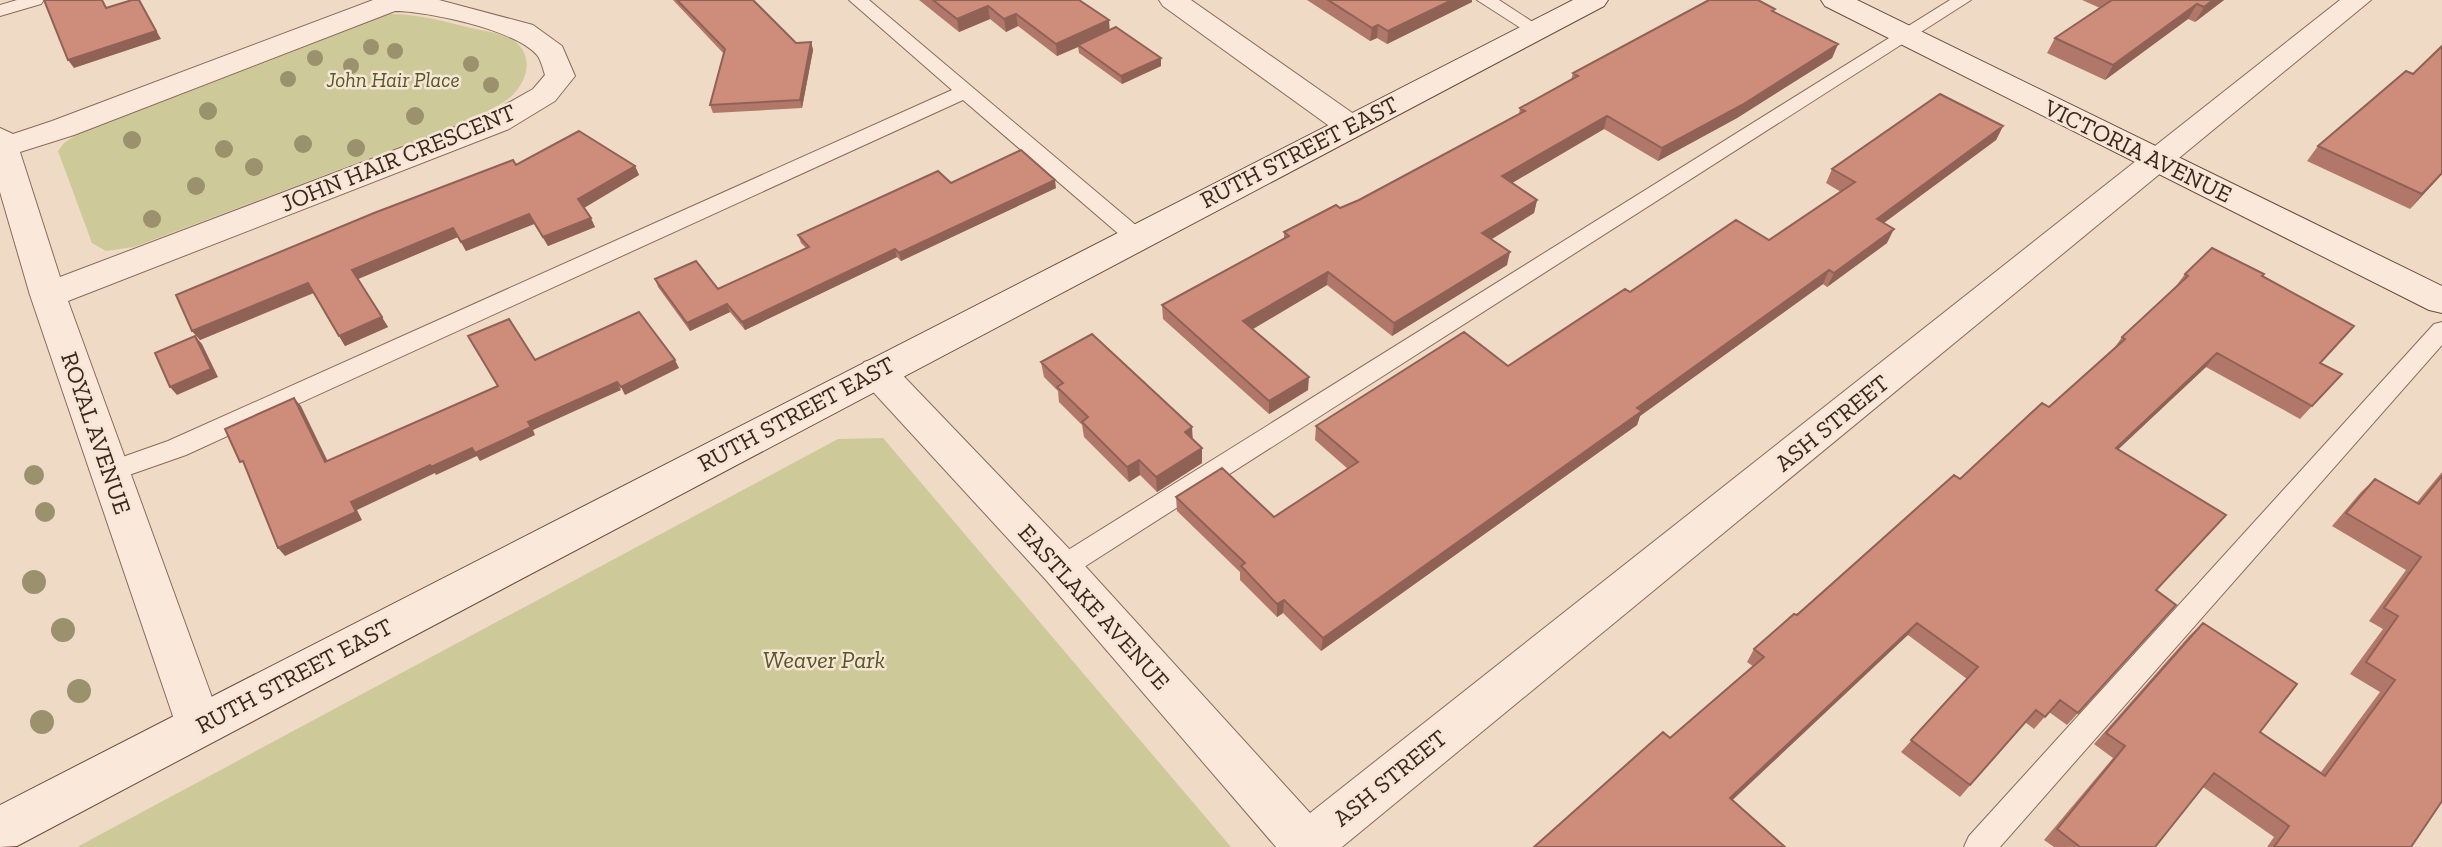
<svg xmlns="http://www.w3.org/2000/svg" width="2442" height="847" viewBox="0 0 2442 847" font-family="'Zilla Slab',serif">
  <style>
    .green { fill: #cec999 }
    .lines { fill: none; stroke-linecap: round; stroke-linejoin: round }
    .lane-casing { stroke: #8b6a5b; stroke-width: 2 }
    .street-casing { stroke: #8b6a5b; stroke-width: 2 }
    .secondary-casing { stroke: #6d4c3e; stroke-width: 2 }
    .lane { fill: #fae9da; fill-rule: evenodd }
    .street { fill: #fae9da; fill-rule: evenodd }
    .secondary { fill: #fae9da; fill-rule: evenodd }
    .tree { fill: #9b926d }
    .wall { fill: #b1786a }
    .shaded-wall { fill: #906256 }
    .building { fill: #ce8c7b; stroke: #906256; stroke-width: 2 }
    .labels { text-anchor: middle; stroke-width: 5; stroke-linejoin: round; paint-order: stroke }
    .far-park-label { font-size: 21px; font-style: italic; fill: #565825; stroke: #f6e6d6 }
    .street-label { font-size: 24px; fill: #3b271f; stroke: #f6e6d6 }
    .park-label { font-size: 24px; font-style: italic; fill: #565825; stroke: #f6e6d6 }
  </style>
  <rect width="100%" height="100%" fill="#efdac6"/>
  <path class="green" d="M386,14C415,13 443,21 471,28C484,31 501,33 513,40C536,56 527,84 508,99C496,108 479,114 465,122L134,247L106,251L92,243L58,151L64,143L79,133Z
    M883,438L1231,847H77L838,439Z"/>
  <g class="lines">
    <defs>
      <path id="lane" d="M17,0H44L41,4L0,16V5Z
        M849,0H869L1144,232L1147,237L1144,242H1128L963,100L186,455L109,482L100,479L96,472L100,465L168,441L952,90Z
        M1477,0H1499L1545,30L1542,34H1530Z
        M1950,0H1971L1070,576L1061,579L1052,576L1048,568L1052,560Z
        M2442,322V345L2000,847H1964L1969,836L2434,324Z"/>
      <path id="street" d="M373,0H439L533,25L562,46L575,76L555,101L509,129L68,301L222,725L215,740L199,746L183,740L176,725L30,295L0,192V128L13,134L52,121ZM395,11C427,11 516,30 537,55C541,60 543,69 545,75L533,89L487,115L60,277L20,152L74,135Z
        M1159,0H1191L1361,119L1366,126L1361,133L1350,135L1339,133L1163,6Z
        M2340,0H2371L1342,847H1276L1046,580L864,382L858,372L864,362L877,358L890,362L1076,556L1310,813Z"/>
      <path id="secondary" d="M1573,0H1608L1604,6L17,846L0,847V805Z
        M1821,0H1857L2442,286V313L2429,310L1825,6Z"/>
    </defs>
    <use href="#lane" class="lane-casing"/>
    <use href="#street" class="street-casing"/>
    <use href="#secondary" class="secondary-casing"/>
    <use href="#lane" class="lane"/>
    <use href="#street" class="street"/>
    <use href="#secondary" class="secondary"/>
  </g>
  <g class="tree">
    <circle cx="371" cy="47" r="8"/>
    <circle cx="395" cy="51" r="8"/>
    <circle cx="315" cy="58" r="8"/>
    <circle cx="471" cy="64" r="8"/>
    <circle cx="351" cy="66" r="8"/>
    <circle cx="288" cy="79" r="8"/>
    <circle cx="491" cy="85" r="8"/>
    <circle cx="208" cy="111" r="9"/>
    <circle cx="415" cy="116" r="9"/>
    <circle cx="132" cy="140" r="9"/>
    <circle cx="303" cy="144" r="9"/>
    <circle cx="356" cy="148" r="9"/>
    <circle cx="224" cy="149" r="9"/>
    <circle cx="254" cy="167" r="9"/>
    <circle cx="196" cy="186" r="9"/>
    <circle cx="152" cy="219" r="9"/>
    <circle cx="34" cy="475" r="10"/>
    <circle cx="45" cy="512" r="10"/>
    <circle cx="34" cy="582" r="12"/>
    <circle cx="63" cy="630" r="12"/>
    <circle cx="79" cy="691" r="12"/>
    <circle cx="42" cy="722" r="12"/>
  </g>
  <path class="wall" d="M673,0H753L796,43L811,42L813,50L802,108L713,113L710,105L724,54Z
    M919,0H1079L1109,20V31L1161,66L1122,84L1079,53L1078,47L1057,56L1018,26L1006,32L990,19L959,32Z
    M1307,0H1472V2L1387,44L1377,38L1370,41Z
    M2082,0H2224L2195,22L2188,19L2105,80L2047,53L2055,38L2100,8Z
    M1774,12L1838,44L1832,58L1737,118L1658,161L1604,129L1512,183L1537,200L1534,213L1492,239L1507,265L1392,336L1327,285L1252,329L1308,390L1269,414L1163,319L1162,305L1284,239V232L1359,200L1519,114L1520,108L1571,80L1573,73Z
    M2003,126L1996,140L1884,223L1887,243L1827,287L1823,284L1640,416L1637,425L1321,651L1283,613L1277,617L1240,580V572L1177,511L1176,497L1274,517L1348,469L1315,440L1316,426L1508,366L1630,292L1769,240L1841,192L1826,183L1832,169Z
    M2318,146L2442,174L2410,209L2307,161Z
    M635,166L639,175L584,208L595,227L548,246L534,224L466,251L458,237L358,279L388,327L345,346L314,293L200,340L192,331Z
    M951,183L1056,188L901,261L897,257L745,330L730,312L690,331L658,287L655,279L718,289L806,248L801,243L798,235Z
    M2185,274L2263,276L2320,363L2342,374L2300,419L2206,367L2118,449L2156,590L2078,713L2067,725L2049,712L2034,729L2025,722L1960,797L1901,752L1967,679L1908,635L1534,847L1670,738L1754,667L1747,662L1754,649L2049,407L2113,350L2122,337L2176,286Z
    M1041,362L1193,439L1202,448V463L1157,492L1140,475L1129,482L1084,437L1082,425L1059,402L1058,391L1044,377Z
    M2442,472V801L2411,847H2267L2274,837L2203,787L2155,847H2054L2044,840L2113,758L2094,744L2190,635L2203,623L2260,732L2321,772L2380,692L2350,674L2383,629L2369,621L2406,570L2332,526L2361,492L2375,479L2417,502Z"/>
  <path class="shaded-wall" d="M139,0L161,39L74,68L68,60Z
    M1452,0H1472V2L1387,44L1388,31Z
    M2213,0H2224L2195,22L2204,7Z
    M2197,4L2188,19L2105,80L2113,65Z
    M988,6L990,19L959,32L957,19Z
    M1016,14L1018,26L1006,32L1004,19Z
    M1109,20L1110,33L1078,45V47L1057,56L1056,44Z
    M1378,25L1377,38L1370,41L1372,28Z
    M811,42L813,50L802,108L800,100Z
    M1838,44L1832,58L1737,118L1658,161L1662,148Z
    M1161,58V66L1122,84L1121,76Z
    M1607,116L1604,129L1500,190L1502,176Z
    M2003,126L1996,140L1870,233L1877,219Z
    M635,166L639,175L582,209L578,199Z
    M2442,173V174L2410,209L2422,194Z
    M1055,180L1056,188L901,261L899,253Z
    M1537,200L1534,213L1480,246L1482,233Z
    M529,214L534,224L466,251L461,242Z
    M591,218L595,227L548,246L543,237Z
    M453,228L458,237L358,279L388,327L345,346L339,336L352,270Z
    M1894,229L1887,243L1827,287L1834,273Z
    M895,249L897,257L745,330L742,322Z
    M1510,252L1507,265L1392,336L1394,323Z
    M1829,270L1823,284L1640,416L1637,425L1321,651L1323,638L1637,408Z
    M1328,272L1327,285L1243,335V321Z
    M308,283L315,292L200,340L192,331Z
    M727,304L730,312L690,331L687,323Z
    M195,336L202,344L218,377L177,395L170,387Z
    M2217,353L2206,367L2106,461L2116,448Z
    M675,360L679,368L625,395L621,387Z
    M1309,377L1308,390L1269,414V401Z
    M617,382L621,390L533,430L535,435L480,461L477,456L436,475L435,473L357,510L362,520L285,556L278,548L351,502L430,465L528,422Z
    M294,398L301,406L332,470L325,462Z
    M1192,427L1193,442L1185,432Z
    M1202,448V463L1157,492L1156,477Z
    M1139,460L1140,475L1129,482L1127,467Z
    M1284,600L1283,613L1277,617V604Z
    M1917,623L1908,635L1723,809L1730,798Z"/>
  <path class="building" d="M44,0H102L106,8L132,0H139L156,31L68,60Z
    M677,0H753L796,43L811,42L800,100L710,105L725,49Z
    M933,0H1079L1109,20L1056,44L1016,14L1004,19L988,6L957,19Z
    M1328,0H1452L1388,31L1378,25L1372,28Z
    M1709,0H1758L1775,9L1772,11L1838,44L1742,105L1662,148L1607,116L1502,176L1537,200L1482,233L1510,252L1394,323L1328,272L1243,321L1309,377L1269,401L1162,305L1289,236L1284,232L1336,205L1340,208L1359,200L1525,111L1520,108L1578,76L1573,73Z
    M2112,0H2213L2204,7L2197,4L2113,65L2055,38Z
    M1116,27L1161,58L1121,76L1078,45Z
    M2442,46V173L2422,194L2318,146L2406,71L2413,74Z
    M1940,94L2003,126L1877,219L1894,229L1834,273L1829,270L1637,408L1642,411L1323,638L1284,600L1277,604L1241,566L1245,563L1176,497L1222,468L1274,517L1358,462L1316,426L1464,332L1508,366L1625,289L1630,292L1736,220L1769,240L1855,182L1832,169Z
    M579,131L635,166L578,199L591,218L543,237L529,214L461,242L453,228L352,270L382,317L339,336L308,283L192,331L176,295L374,213L513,160L516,165Z
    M1021,150L1055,180L899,253L895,249L742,322L727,304L687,323L655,279L696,261L718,289L809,247L798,235L938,171L951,183Z
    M2212,248L2264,274L2262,276L2354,326L2320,363L2342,374L2312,406L2217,353L2116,448L2226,515L2156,590L2176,605L2078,713L2060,700L2045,717L2036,710L1970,785L1911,740L1978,667L1917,623L1730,798L1785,847H1534L1663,732L1670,738L1764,657L1754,649L1794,614L1797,615L1954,475L1960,479L2042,403L2049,407L2125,339L2122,337L2188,276L2185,274Z
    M639,312L675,360L621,387L617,382L528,422L531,427L475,453L472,448L431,467L430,465L351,502L356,512L278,548L243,461L240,462L225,429L294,398L325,462L498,386L468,336L509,319L535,360Z
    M1092,334L1192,427L1185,432L1202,448L1156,477L1139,460L1127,467L1082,422L1088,417L1057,387L1063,383L1041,362Z
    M195,336L211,369L170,387L155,353Z
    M2442,476V801L2411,847H2274L2289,826L2214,773L2155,847H2080L2057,829L2125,746L2106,733L2203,623L2297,684L2260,732L2325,776L2395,680L2366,662L2398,616L2384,608L2421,557L2346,513L2375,479L2419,504Z"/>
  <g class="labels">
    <g class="far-park-label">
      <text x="393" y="87">John Hair Place</text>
    </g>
    <g class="street-label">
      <text transform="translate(2138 151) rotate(26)" y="8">VICTORIA AVENUE</text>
      <text transform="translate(1299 152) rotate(-27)" y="8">RUTH STREET EAST</text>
      <text transform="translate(398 158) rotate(-22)" y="8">JOHN HAIR CRESCENT</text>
      <text transform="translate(796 414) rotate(-28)" y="8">RUTH STREET EAST</text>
      <text transform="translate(1832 423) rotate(-39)" y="8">ASH STREET</text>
      <text transform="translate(96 433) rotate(71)" y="8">ROYAL AVENUE</text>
      <text transform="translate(1094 607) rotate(48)" y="8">EASTLAKE AVENUE</text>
      <text transform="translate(294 676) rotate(-28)" y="8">RUTH STREET EAST</text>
      <text transform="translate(1390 778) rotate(-39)" y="8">ASH STREET</text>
    </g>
    <g class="park-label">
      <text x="824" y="668">Weaver Park</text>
    </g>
  </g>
</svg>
